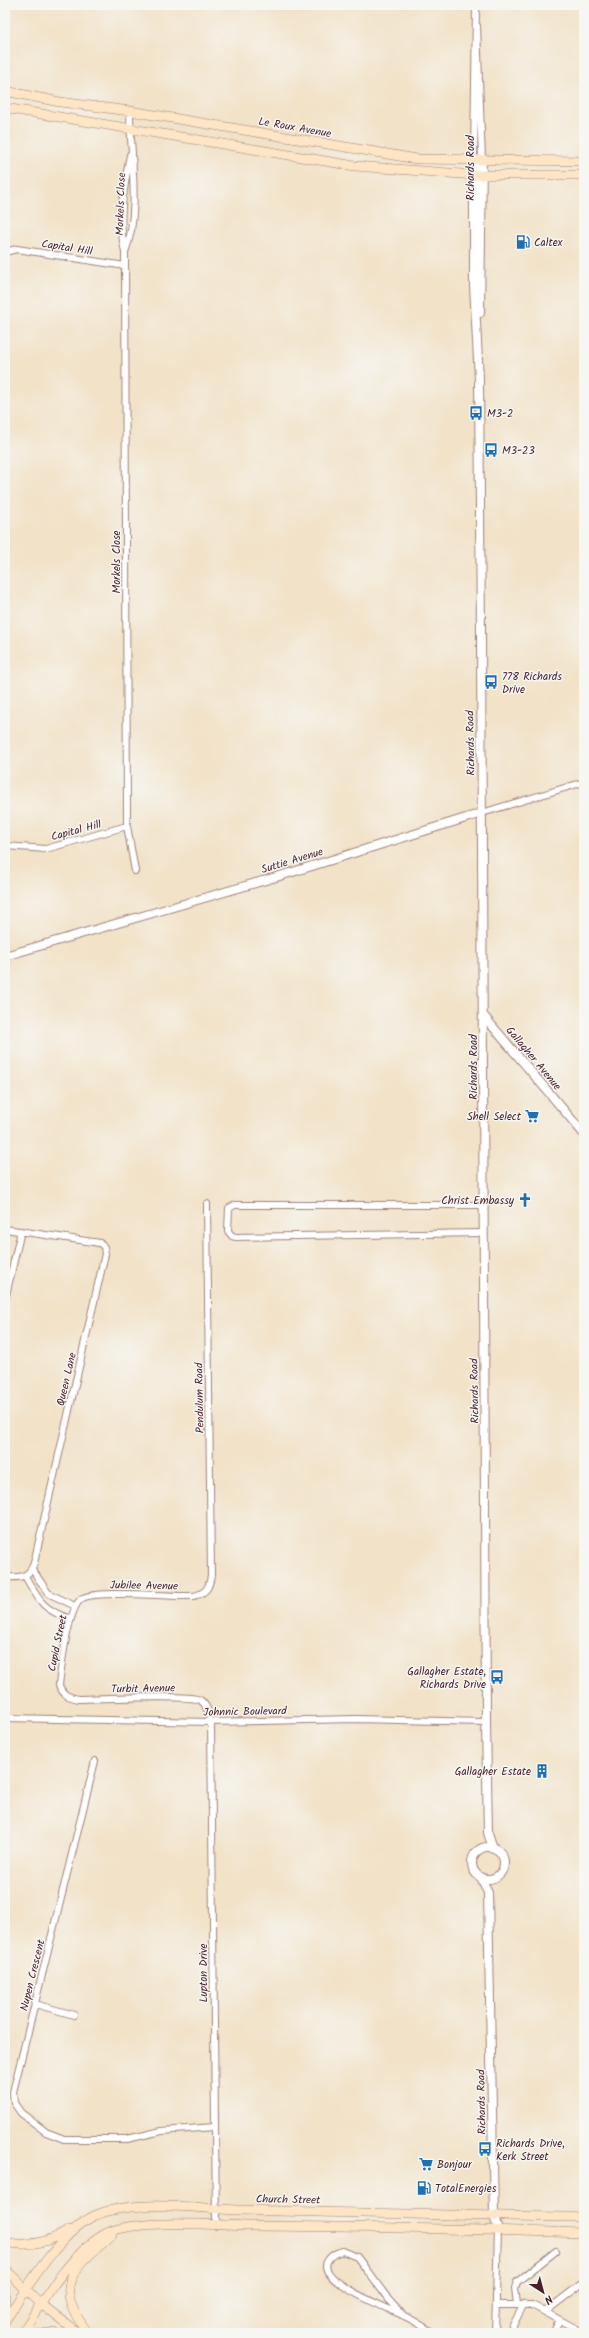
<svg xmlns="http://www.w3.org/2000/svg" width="589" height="2338" viewBox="0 0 589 2338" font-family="Kalam,sans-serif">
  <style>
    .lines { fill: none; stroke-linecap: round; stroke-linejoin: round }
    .minor-casing { stroke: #9e807a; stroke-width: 8 }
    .tertiary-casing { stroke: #9e807a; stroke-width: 10 }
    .secondary-casing { stroke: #9e807a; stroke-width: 10 }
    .minor { stroke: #fff; stroke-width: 6 }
    .tertiary { stroke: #fff; stroke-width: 8 }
    .secondary { stroke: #fde5c5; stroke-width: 9 }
    .labels { text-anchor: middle; stroke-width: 3; stroke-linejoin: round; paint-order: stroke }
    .street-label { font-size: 11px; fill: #4a1f2b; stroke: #f6f6f2 }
    .poi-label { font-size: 11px; fill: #4a1f2b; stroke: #f6f6f2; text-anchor: start }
  </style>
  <rect width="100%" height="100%" fill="#f6f6f2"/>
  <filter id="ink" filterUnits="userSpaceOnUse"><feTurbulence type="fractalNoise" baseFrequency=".025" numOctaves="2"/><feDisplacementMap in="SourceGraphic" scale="8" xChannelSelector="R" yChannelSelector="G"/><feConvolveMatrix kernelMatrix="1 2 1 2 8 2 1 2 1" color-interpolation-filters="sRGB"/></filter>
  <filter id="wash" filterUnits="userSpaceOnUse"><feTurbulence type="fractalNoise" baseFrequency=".012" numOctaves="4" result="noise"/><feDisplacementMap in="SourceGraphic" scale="16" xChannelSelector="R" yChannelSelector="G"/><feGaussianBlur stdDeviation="0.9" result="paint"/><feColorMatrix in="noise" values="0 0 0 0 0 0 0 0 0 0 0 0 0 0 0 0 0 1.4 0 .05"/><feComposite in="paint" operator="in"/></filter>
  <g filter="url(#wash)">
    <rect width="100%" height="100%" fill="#f2e2c8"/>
  </g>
  <g filter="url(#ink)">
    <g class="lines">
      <defs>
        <path id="minor" d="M477,26L482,160
          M130,155C124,188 117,219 125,252L127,826L135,871
          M474,160L476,5
          M5,252L17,249L125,266
          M125,252C141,212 130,154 130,111
          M482,813L584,782
          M5,846L46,849L127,826
          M207,1204L211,1576C209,1588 206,1593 194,1596C173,1597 93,1589 81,1599C68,1610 61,1668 59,1685C63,1695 68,1697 79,1699C98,1699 188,1694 200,1700C207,1704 209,1715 211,1722L216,2225
          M484,1205H235L229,1208L228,1231L232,1236L236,1237L484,1233
          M5,1229L100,1243L104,1247L105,1254L34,1563C29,1578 19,1578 5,1577
          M5,1299L21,1231
          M32,1569L48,1593L75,1606
          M25,1576C39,1601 43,1610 71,1619
          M5,1718L211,1722L355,1719L486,1722
          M95,1761L13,2092L14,2103L21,2113L46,2132L64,2139H127L162,2131L214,2127
          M35,2004L74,2015
          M517,2304L515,2288L517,2282L556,2251
          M496,2305H532L584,2333
          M545,2312L584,2282
          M403,2315L386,2296L357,2257L343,2251C336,2253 332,2254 328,2260C313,2281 391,2309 404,2316C414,2320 424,2327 433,2333
          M495,2333L498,2230
          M509,2333L524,2304
          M553,2333L560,2320"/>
        <path id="tertiary" d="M474,160V285L479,379L481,637L486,1722L488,1833L493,1848
          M480,313L482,160
          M5,956L283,875L482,813
          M483,1015L584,1134
          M472 1863a16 16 0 1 1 32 0a16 16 0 1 1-32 0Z
          M481,1877L488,1893L494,2216L498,2230"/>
        <path id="secondary" d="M5,91L60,102L130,111L417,159L584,161
          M5,108L355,166L475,175H584
          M5,2242C29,2248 50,2242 70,2230
          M5,2269L41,2304L78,2333
          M5,2289V2307
          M5,2321C25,2290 61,2231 94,2216C132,2198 200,2209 242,2210C356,2213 470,2216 584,2217
          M22,2333C43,2300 73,2249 109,2232C138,2219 215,2225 249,2226C361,2227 473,2229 584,2233
          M37,2333H55
          M88,2333C51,2284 72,2270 112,2235"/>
      </defs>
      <use href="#minor" class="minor-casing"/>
      <use href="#tertiary" class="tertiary-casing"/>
      <use href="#secondary" class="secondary-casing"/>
      <use href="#minor" class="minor"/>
      <use href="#tertiary" class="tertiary"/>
      <use href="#secondary" class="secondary"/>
    </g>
  </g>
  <defs>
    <symbol id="fuel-bare" viewBox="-9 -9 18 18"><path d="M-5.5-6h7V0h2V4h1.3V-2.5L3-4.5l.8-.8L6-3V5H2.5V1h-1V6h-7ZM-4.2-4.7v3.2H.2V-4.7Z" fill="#1f6fb2" stroke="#f6f6f2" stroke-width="2.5" paint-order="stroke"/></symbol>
    <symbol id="bus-bare" viewBox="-9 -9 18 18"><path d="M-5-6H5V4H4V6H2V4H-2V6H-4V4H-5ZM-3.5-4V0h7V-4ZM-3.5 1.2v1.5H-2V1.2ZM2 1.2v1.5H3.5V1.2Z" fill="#1f6fb2" stroke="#f6f6f2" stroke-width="2.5" paint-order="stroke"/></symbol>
    <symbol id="supermarket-bare" viewBox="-9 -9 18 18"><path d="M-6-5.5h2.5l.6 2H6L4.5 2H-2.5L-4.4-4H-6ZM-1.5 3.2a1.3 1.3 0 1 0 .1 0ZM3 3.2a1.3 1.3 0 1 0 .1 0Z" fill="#1f6fb2" stroke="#f6f6f2" stroke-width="2.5" paint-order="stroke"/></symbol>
    <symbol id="church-bare" viewBox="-9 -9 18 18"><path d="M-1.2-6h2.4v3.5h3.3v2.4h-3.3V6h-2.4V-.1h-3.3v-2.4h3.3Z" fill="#1f6fb2" stroke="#f6f6f2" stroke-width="2.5" paint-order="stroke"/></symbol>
    <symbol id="building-bare" viewBox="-9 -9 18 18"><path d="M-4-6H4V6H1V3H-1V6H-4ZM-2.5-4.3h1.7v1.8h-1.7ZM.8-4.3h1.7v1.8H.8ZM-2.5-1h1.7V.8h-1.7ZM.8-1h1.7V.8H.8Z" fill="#1f6fb2" stroke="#f6f6f2" stroke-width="2.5" paint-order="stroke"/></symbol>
  </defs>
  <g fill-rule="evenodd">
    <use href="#fuel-bare" x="513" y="232" width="20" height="20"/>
    <use href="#bus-bare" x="466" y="403" width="20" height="20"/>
    <use href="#bus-bare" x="481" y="440" width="20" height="20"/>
    <use href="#bus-bare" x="481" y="672" width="20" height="20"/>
    <use href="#supermarket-bare" x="522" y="1106" width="20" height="20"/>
    <use href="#church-bare" x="515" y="1190" width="20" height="20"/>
    <use href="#bus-bare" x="487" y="1667" width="20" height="20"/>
    <use href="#building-bare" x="532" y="1761" width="20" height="20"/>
    <use href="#bus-bare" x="475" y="2139" width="20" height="20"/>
    <use href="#supermarket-bare" x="416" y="2154" width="20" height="20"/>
    <use href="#fuel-bare" x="414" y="2178" width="20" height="20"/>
  </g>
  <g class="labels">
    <g class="street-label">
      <text transform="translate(295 127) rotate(10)" y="4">Le Roux Avenue</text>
      <text transform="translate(470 168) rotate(-90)" y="4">Richards Road</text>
      <text transform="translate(120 204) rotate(-88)" y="4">Morkels Close</text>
      <text transform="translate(67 247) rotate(9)" y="4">Capital Hill</text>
      <text transform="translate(116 562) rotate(-90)" y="4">Morkels Close</text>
      <text transform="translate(470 743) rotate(-91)" y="4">Richards Road</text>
      <text transform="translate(76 830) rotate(-15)" y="4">Capital Hill</text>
      <text transform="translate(292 860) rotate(-17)" y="4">Suttie Avenue</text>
      <text transform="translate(534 1058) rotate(50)" y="4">Gallagher Avenue</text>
      <text transform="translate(473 1067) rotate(-90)" y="4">Richards Road</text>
      <text transform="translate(66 1379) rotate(-77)" y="4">Queen Lane</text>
      <text transform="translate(474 1391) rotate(-91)" y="4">Richards Road</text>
      <text transform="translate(199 1398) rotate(-91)" y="4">Pendulum Road</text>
      <text transform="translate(144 1585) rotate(1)" y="4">Jubilee Avenue</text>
      <text transform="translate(57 1643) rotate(-78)" y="4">Cupid Street</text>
      <text transform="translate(143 1688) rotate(-1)" y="4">Turbit Avenue</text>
      <text transform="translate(245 1711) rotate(-1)" y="4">Johnnic Boulevard</text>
      <text transform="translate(203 1973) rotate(-90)" y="4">Lupton Drive</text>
      <text transform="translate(32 1975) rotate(-76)" y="4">Nupen Crescent</text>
      <text transform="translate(481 2102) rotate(-91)" y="4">Richards Road</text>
      <text transform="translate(288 2199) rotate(1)" y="4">Church Street</text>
    </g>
    <g class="poi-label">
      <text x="534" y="246">Caltex</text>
      <text x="487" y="417">M3-2</text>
      <text x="502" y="454">M3-23</text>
      <text x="502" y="680">778 Richards<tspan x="502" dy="13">Drive</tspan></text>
      <text x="521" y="1120" text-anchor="end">Shell Select</text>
      <text x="514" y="1204" text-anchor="end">Christ Embassy</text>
      <text x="486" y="1675" text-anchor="end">Gallagher Estate,<tspan x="486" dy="13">Richards Drive</tspan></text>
      <text x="531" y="1775" text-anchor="end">Gallagher Estate</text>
      <text x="496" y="2147">Richards Drive,<tspan x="496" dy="13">Kerk Street</tspan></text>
      <text x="437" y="2168">Bonjour</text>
      <text x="435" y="2192">TotalEnergies</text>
    </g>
  </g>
  <rect width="589" height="2338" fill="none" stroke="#f6f6f2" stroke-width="20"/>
  <g transform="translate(543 2292) rotate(144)" stroke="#f6f6f2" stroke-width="3" paint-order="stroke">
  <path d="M0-3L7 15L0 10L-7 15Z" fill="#4a1f2b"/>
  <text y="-6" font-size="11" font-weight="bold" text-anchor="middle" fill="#4a1f2b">N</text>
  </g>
</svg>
